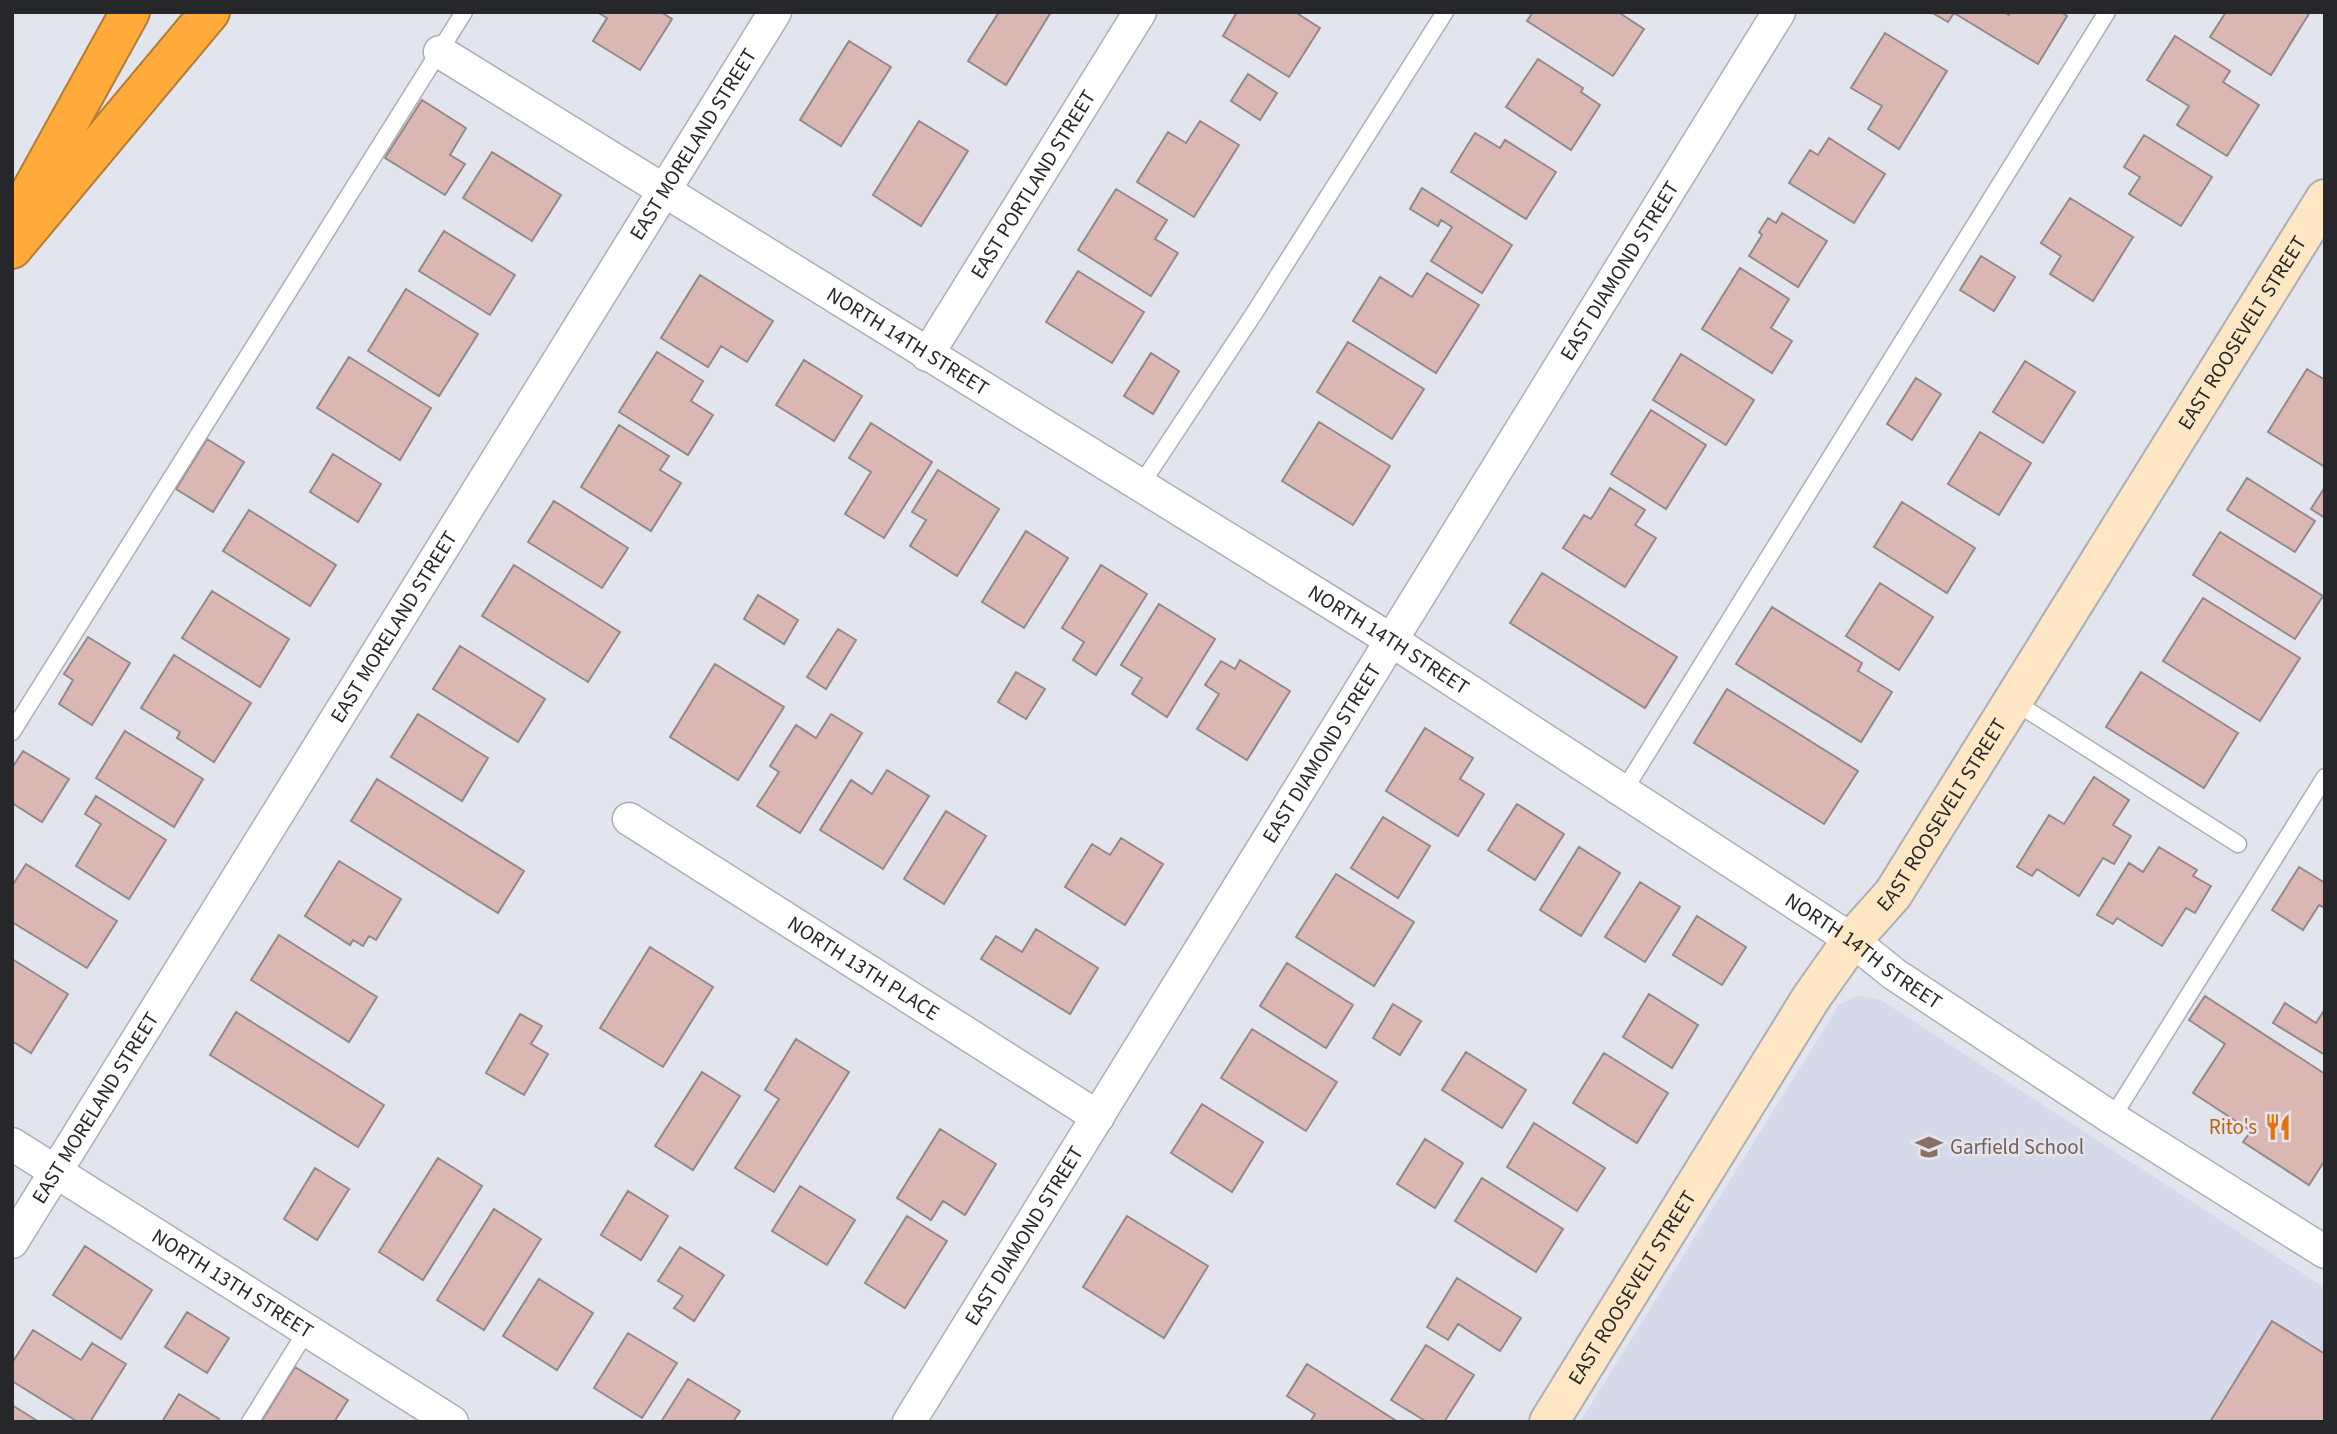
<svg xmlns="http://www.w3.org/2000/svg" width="2337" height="1434" viewBox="0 0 2337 1434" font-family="'Source Sans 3',sans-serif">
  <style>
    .built { fill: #d5d9ea }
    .building { fill: #dbb7b4; stroke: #948988; stroke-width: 2 }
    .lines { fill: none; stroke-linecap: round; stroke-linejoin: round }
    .lane-casing { stroke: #abadb7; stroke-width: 19 }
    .street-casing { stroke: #abadb7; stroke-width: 35 }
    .secondary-casing { stroke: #abadb7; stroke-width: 42 }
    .highway-casing { stroke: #b37c35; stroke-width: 42 }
    .lane { stroke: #fff; stroke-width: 16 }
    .street { stroke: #fff; stroke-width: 32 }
    .secondary { stroke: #ffe6c4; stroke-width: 38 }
    .highway { stroke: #ffaa3a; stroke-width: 38 }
    .labels { text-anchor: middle; stroke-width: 5; stroke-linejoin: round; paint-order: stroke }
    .street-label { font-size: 21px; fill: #26272b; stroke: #e2e4ee }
    .food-label { font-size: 21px; fill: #c56008; stroke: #e2e4ee; text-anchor: end }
    .education-label { font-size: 21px; fill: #785e54; stroke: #e2e4ee; text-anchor: start }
  </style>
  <rect width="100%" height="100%" fill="#e2e4ee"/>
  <path class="built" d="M1858,996L1881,1000L2325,1288V1422H1580L1839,1005Z"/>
  <path class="building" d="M597,12H661L672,19L640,70L593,41L607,18Z
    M999,12H1051L1006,85L968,61Z
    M1237,12H1295L1320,28L1289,77L1223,36Z
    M1533,12H1618L1644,29L1613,76L1527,21Z
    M1931,12H2004L2009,15L2010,12H2061L2067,16L2038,64L1954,13L1948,22Z
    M2226,12H2310L2271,75L2210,37Z
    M1885,33L1947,71L1899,149L1868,129L1882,106L1851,88Z
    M2175,36L2230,71L2223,82L2259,105L2227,156L2177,125L2189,106L2147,80Z
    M849,41L891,67L841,146L800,120Z
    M1538,59L1583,88L1581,92L1600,105L1571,150L1506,107Z
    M1248,74L1277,93L1260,120L1231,101Z
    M422,100L466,128L450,155L465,164L445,195L385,158Z
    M919,121L968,151L921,226L873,195Z
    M1200,121L1239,145L1194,217L1137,182L1168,132L1186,143Z
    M1475,133L1500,148L1505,140L1556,172L1526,219L1451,172Z
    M2144,135L2212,177L2181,226L2129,194L2140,177L2124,167Z
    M1829,138L1885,174L1854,223L1789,183L1810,150L1818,155Z
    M492,152L561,195L532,241L463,198Z
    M1422,188L1512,245L1482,293L1431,261L1452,227L1441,220L1438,226L1410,209Z
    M1116,189L1167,220L1155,239L1178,253L1151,296L1078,250Z
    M2070,198L2133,237L2093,301L2050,274L2061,256L2041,243Z
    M1782,213L1827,241L1798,287L1749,256L1762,235L1759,232L1768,218L1776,223Z
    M444,231L515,275L490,315L419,271Z
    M1981,256L2015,277L1994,311L1960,290Z
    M1740,268L1789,299L1771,328L1792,341L1772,373L1702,329Z
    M1078,271L1144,312L1112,363L1046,322Z
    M1427,273L1479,305L1436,373L1353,321L1380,277L1412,297Z
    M700,275L773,321L747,362L721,346L708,367L661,338Z
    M406,289L478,334L439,396L368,351Z
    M1348,342L1424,389L1392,439L1317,392Z
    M657,352L703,381L691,401L713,415L688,455L619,412Z
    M1151,353L1179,371L1153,414L1124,396Z
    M1681,354L1754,400L1726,445L1653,400Z
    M349,357L431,408L400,460L317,408Z
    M804,360L862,396L834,441L776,405Z
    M2025,361L2075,392L2043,443L1993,412Z
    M2307,369L2325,380V467L2268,432Z
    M1916,378L1941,394L1912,440L1887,424Z
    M1651,410L1706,445L1666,509L1611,474Z
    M1319,422L1390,466L1353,525L1282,481Z
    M871,423L932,462L884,538L845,514L871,472L849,458Z
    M619,425L669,456L660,470L681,483L651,531L581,487Z
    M1980,432L2031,463L1999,515L1948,484Z
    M207,439L244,462L213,512L176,489Z
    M333,454L381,484L358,522L310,492Z
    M938,470L999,509L957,576L910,546L926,520L912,512Z
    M2247,478L2315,521L2295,552L2227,510Z
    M2325,487V518L2311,509Z
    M1610,488L1645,510L1635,525L1656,538L1625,587L1563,548L1584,515L1591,519Z
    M554,501L628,548L602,588L528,542Z
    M1902,502L1975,548L1947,593L1874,547Z
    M249,510L336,565L310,606L223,551Z
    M1026,531L1068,558L1024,628L982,602Z
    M2220,532L2323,596L2295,639L2193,575Z
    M514,565L620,632L588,682L482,616Z
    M1101,565L1147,594L1096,675L1073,660L1084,642L1062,628Z
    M1542,573L1677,657L1645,708L1510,623Z
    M1880,583L1933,617L1899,670L1846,636Z
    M212,591L289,639L260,687L182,638Z
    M758,595L798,620L784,644L744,619Z
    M2203,598L2300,658L2260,721L2163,661Z
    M1159,604L1215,639L1167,717L1132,694L1142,678L1121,665Z
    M1772,607L1862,663L1858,671L1892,692L1861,742L1736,664Z
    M838,629L856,640L826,689L807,677Z
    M88,637L130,663L92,725L59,704L73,680L64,674Z
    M460,646L545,699L518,742L433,689Z
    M174,655L251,703L214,762L177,738L180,732L141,708Z
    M1240,660L1290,691L1247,760L1197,729L1219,694L1205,685L1221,661L1235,669Z
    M715,664L784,707L738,780L670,737Z
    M1016,672L1045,689L1026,719L998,702Z
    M2141,672L2238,733L2204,788L2106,727Z
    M1727,689L1858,771L1824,824L1694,743Z
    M418,714L488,758L462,801L391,757Z
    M831,714L862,733L800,833L757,806L779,772L770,766L796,725L816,738Z
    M1425,728L1473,758L1460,779L1484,794L1458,836L1386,791Z
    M125,731L203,779L174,827L96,778Z
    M23,751L69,779L42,822L12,803V768Z
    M887,770L929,796L883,869L820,830L851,780L872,794Z
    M2094,777L2129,800L2113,825L2131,836L2114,864L2103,858L2079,896L2037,869L2032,876L2017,867L2049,815L2064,824Z
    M377,779L524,871L498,913L351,821Z
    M96,796L166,840L129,899L76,866L101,824L85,814Z
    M1517,804L1564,834L1535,880L1488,850Z
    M946,811L986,836L944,904L904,879Z
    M1383,817L1430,846L1398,898L1351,868Z
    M1121,838L1163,864L1125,925L1065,887L1092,844L1110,855Z
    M1579,847L1620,873L1581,936L1540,910Z
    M2159,847L2197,870L2193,876L2211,886L2195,913L2186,908L2162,946L2117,918L2113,924L2097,915L2129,863L2143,872Z
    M339,861L401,899L376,940L369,936L363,946L353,940L350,945L305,916Z
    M26,864L117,921L87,968L12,922V886Z
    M2299,867L2325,883V908L2319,905L2303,930L2272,910Z
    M1336,874L1414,922L1374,986L1296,937Z
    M1640,882L1680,907L1645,962L1605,937Z
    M1697,916L1746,947L1722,985L1673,955Z
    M1036,929L1098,968L1070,1014L981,959L996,936L1022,952Z
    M279,935L377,997L349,1042L251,980Z
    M650,947L713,987L663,1067L600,1028Z
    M12,959L68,994L31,1053L12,1041Z
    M1287,963L1353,1005L1326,1048L1260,1006Z
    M1649,994L1698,1025L1672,1068L1623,1037Z
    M2205,996L2325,1074V1160L2309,1185L2243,1142L2251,1131L2193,1093L2225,1044L2189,1020Z
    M2285,1003L2316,1023L2325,1009V1055L2273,1023Z
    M1393,1004L1421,1021L1400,1055L1373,1038Z
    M236,1012L384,1105L358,1147L210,1055Z
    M520,1014L542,1026L531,1044L548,1054L524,1095L486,1073Z
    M1252,1029L1337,1082L1306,1131L1221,1078Z
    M796,1039L849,1072L774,1192L735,1168L779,1099L765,1090Z
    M1466,1052L1526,1090L1502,1128L1442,1090Z
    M1604,1053L1668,1093L1637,1143L1573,1103Z
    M702,1072L740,1096L693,1170L655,1146Z
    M1202,1104L1263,1142L1232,1192L1171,1153Z
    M1534,1123L1605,1168L1577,1211L1507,1167Z
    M940,1129L996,1164L965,1215L943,1201L931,1220L897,1198Z
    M1425,1139L1463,1163L1435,1208L1397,1184Z
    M438,1158L482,1186L423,1280L379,1252Z
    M315,1168L349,1189L317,1240L284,1219Z
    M1482,1178L1563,1229L1536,1272L1455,1221Z
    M800,1186L855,1220L827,1265L772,1231Z
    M628,1191L668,1216L641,1260L601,1235Z
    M494,1209L541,1239L484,1330L437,1300Z
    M907,1216L947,1241L905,1308L865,1283Z
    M1127,1216L1208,1266L1164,1338L1083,1287Z
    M85,1246L152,1290L121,1339L53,1295Z
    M680,1247L724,1275L694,1321L674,1308L683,1296L658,1281Z
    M1457,1278L1521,1318L1500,1351L1458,1324L1448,1340L1427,1327Z
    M539,1279L593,1313L557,1370L503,1336Z
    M187,1312L229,1338L207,1373L165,1347Z
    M2272,1321L2325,1354V1422H2210Z
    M33,1330L81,1360L92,1343L126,1364L90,1422H78L12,1381V1363Z
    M628,1333L677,1363L642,1418L594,1388Z
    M1426,1345L1474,1375L1444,1422H1427L1391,1400Z
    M1307,1364L1398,1422H1310L1315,1414L1287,1396Z
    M295,1367L348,1400L334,1422H261Z
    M688,1379L740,1411L733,1422H661Z
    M179,1394L219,1419L218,1422H162Z
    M12,1405L39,1422H12Z"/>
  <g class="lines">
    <defs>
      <path id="lane" d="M1140,486L1255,312L1445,12
        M2013,701L2238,844
        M12,732L464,12
        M1623,792L2107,12
        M2112,1118L2325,777
        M250,1422L307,1330"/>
      <g id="street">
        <path id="s1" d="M440,52L1391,640L1852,940L1894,974L2112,1118L2325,1252"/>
        <path id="s2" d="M927,355L1140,12"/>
        <path id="s3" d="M629,819L1098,1117"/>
        <path id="s4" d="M12,1144L452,1422"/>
        <path id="s5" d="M12,1242L775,12"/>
        <path id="s6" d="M909,1422L1779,12"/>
      </g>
      <g id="secondary">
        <path id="s7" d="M1549,1422L1811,998L1852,940L1893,894L2325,199"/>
      </g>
      <path id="highway" d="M15,220L130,12
        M12,249L210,12"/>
    </defs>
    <use href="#lane" class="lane-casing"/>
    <use href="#street" class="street-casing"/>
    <use href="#secondary" class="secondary-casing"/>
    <use href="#highway" class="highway-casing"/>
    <use href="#lane" class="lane"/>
    <use href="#street" class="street"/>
    <use href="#secondary" class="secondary"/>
    <use href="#highway" class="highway"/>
  </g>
  <defs>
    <symbol id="restaurant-bare" viewBox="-9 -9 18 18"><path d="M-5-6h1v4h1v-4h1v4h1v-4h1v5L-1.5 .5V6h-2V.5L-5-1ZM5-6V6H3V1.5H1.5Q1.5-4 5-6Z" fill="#e8710a" stroke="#e2e4ee" stroke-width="2.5" paint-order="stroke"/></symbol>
    <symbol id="school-bare" viewBox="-9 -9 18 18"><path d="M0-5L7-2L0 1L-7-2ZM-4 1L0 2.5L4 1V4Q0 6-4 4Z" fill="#8d6e63" stroke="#e2e4ee" stroke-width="2.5" paint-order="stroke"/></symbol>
  </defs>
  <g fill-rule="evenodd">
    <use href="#restaurant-bare" x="2259" y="1108" width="38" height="38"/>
    <use href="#school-bare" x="1910" y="1128" width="38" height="38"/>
  </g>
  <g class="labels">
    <g class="street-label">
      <text dy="7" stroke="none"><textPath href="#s5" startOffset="1292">EAST MORELAND STREET</textPath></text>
      <text dy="7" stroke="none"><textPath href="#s2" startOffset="201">EAST PORTLAND STREET</textPath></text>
      <text dy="7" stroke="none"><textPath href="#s6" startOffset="1353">EAST DIAMOND STREET</textPath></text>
      <text dy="7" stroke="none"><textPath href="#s7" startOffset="1292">EAST ROOSEVELT STREET</textPath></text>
      <text dy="7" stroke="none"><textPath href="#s1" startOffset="550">NORTH 14TH STREET</textPath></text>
      <text dy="7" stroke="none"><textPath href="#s5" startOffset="724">EAST MORELAND STREET</textPath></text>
      <text dy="7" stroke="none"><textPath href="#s1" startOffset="1116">NORTH 14TH STREET</textPath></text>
      <text dy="7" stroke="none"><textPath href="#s6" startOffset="786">EAST DIAMOND STREET</textPath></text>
      <text dy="7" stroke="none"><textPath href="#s7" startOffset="724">EAST ROOSEVELT STREET</textPath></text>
      <text dy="7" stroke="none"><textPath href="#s1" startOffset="1684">NORTH 14TH STREET</textPath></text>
      <text dy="7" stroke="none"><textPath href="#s3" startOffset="278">NORTH 13TH PLACE</textPath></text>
      <text dy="7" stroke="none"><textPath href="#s5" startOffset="158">EAST MORELAND STREET</textPath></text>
      <text dy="7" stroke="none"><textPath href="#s6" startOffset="219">EAST DIAMOND STREET</textPath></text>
      <text dy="7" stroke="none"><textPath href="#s4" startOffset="261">NORTH 13TH STREET</textPath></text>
      <text dy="7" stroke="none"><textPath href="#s7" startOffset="158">EAST ROOSEVELT STREET</textPath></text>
    </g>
    <g class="food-label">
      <text x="2257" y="1134">Rito's</text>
    </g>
    <g class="education-label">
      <text x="1950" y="1154">Garfield School</text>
    </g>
  </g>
  <rect width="2337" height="1434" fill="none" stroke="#26272b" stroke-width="28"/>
</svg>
